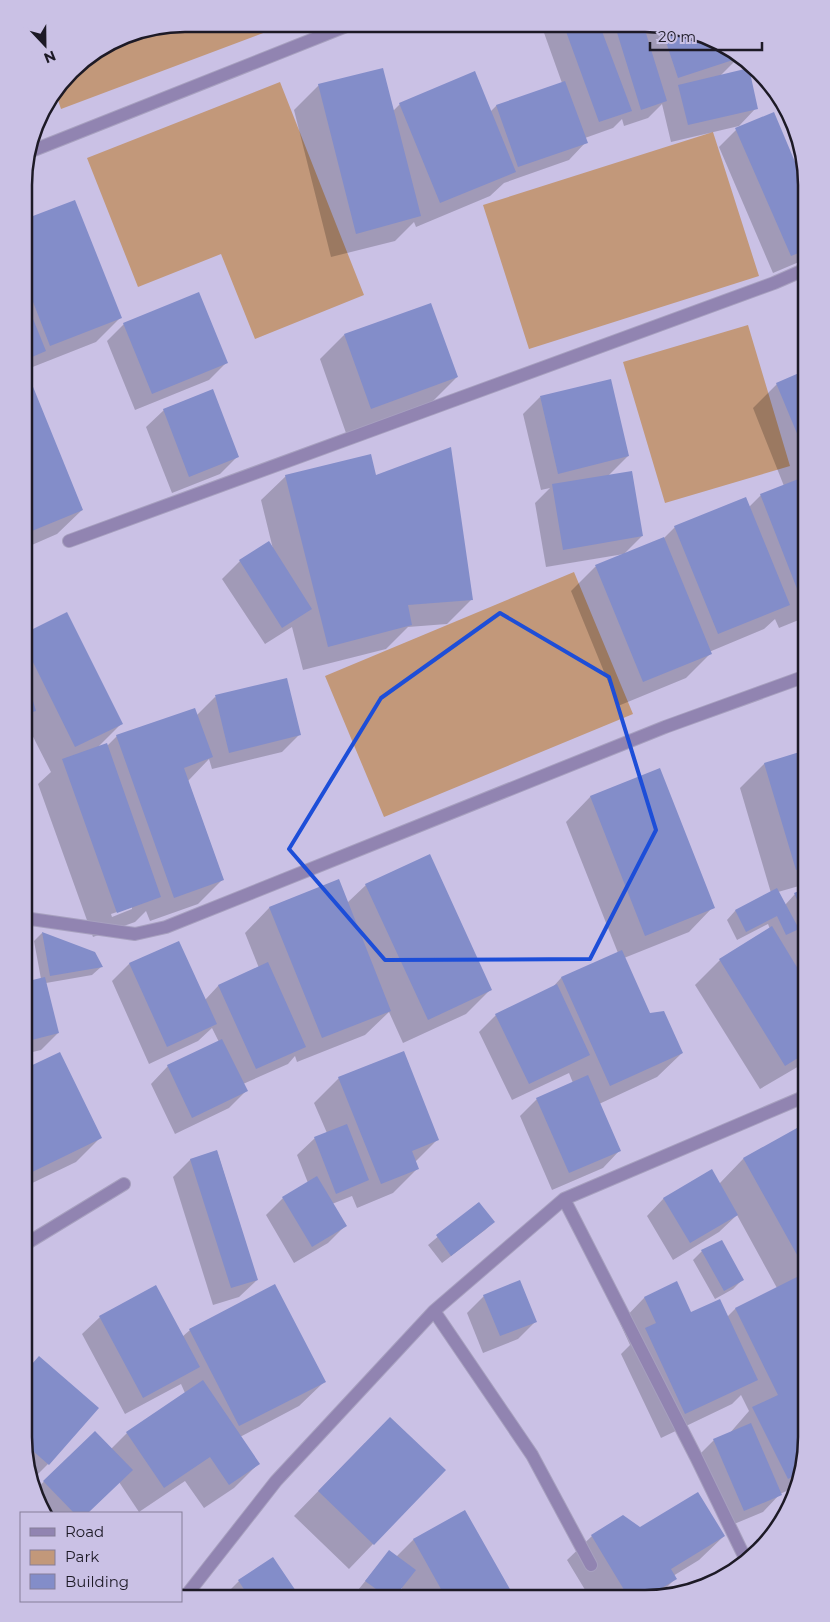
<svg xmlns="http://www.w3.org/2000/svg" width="830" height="1622" viewBox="0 0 830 1622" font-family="Montserrat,sans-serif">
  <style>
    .green { fill: #c2987a }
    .shadow { fill: #0003; fill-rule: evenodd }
    .building { fill: #838dc9 }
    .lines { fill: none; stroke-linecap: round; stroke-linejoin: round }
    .minor-casing { stroke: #a7a0bf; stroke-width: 14 }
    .minor { stroke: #9184b1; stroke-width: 12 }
    .marked { fill: none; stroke: #1d4ed8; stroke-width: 4; stroke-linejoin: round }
    .rim { fill: none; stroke: #1d1a26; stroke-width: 2.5 }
  </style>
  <rect width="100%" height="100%" fill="#cac1e5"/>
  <path class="green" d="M186,24H287L61,109L56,94L79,64L124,36Z
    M280,82L364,295L255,339L221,254L138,287L87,158Z
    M713,132L759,276L529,349L483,205Z
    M748,325L790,466L665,503L623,362Z
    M574,572L633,714L384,817L325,676Z"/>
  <path class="shadow" d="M547,26L676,27L738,58L720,76L756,108L739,126L671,142L662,104L648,118L624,126L622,119L613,128L585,138L586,142L569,160L504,183L490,196L416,227L414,222L395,241L331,257L294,110L319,85L393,111L400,104L490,112L496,106L562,83L543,30Z
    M773,114L806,191V259L773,273L719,147L736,130Z
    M25,221L120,318L96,342L25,370Z
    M124,324L226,363L209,380L135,410L107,341Z
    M344,335L457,377L432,402L346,433L320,359Z
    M25,370L82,510L57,534L25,548Z
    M806,372V617L779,628L775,619L764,629L709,652L710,654L686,678L618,706L571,591L595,567L664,538L675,527L749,507L761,495L784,486L753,408L777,384Z
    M540,397L628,456L608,476L642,536L624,554L546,567L535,503L550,488L541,490L523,414Z
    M164,410L237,457L220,474L172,493L146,427Z
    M286,476L375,477L471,600L447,624L408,627L386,649L303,670L292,627L265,644L222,579L240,561L268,543L273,549L261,500Z
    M66,614L121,724L98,747L107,746L117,736L196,716L215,697L299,735L282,752L212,769L209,759L188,781L223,879L198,904L150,921L146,911L135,922L93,937L38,784L51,772L25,721V634ZM132,907V909L112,917L111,914Z
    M806,751V884L778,892L785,905L795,894L806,889V1062L760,1089L695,985L720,960L770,929L768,924L737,940L727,920L735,911L771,893L740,788L764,764Z
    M659,770L713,907L689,932L624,958L650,1014L682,1053L657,1077L599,1104L620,1150L603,1168L552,1190L520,1116L537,1099L573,1083L569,1073L512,1100L479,1032L496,1015L552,988L561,978L618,953L566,822L590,797Z
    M338,881L347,903L366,885L491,989L466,1014L403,1043L389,1012L365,1035L297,1062L295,1056L288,1064L243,1084L246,1091L229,1108L175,1134L151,1084L168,1066L219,1042L212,1028L198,1041L149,1064L112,981L129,964L178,942L205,1000L218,986L259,968L245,933L269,908Z
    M42,933L101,967L92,975L46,983L58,1033L41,1050L24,1054V983L41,979L34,941Z
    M24,1070L100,1138L76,1162L24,1187Z
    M339,1078L438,1139L415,1162L418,1168L393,1193L357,1208L352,1196L332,1204L345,1226L328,1243L294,1263L266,1215L283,1198L308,1183L297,1155L315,1138L327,1133L314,1103Z
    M806,1119V1447L797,1486L780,1494L763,1512L727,1527L697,1457L714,1440L729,1434L749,1411L741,1395L732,1404L661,1438L621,1354L630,1345L620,1323L644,1298L676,1283L691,1314L727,1317L735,1309L777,1288L737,1215L719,1232L673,1260L647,1216L664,1198L719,1184L743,1159L794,1131Z
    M217,1151L257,1280L239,1297L213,1305L173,1177L190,1160Z
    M478,1203L493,1222L485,1230L442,1263L428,1245Z
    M702,1251L742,1280L733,1289L715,1299L693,1260Z
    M484,1296L536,1321L518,1339L483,1353L467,1313Z
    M100,1317L182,1337L190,1330L324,1382L299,1406L240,1437L258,1464L234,1488L204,1508L185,1481L139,1512L119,1482L87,1513H49L34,1491L95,1433L111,1449L127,1433L185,1393L181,1384L125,1414L82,1334Z
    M39,1358L48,1464L31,1481L24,1436V1372Z
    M365,1443L444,1470L349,1569L294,1516Z
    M464,1512L513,1598H407L401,1587L393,1598L368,1597L358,1590L389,1552L396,1557L413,1540Z
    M640,1529L724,1536L699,1560L673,1576L675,1579L658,1596L644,1598H590L567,1560L592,1536Z
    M774,1532L773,1535L742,1564L739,1558L756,1541Z
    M273,1559L298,1597H223L239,1581Z"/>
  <path class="building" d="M564,26H600L632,111L599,122Z
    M615,26L644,27L667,101L641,110Z
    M661,27H676L739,58L678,78Z
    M383,68L421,216L356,234L318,84Z
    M749,68L758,109L688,125L678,85Z
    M475,71L516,172L440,203L399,103Z
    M565,81L588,143L518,167L496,105Z
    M774,112L806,188V250L791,256L735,128Z
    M75,200L122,318L50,346L25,281V219Z
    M199,292L228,363L152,394L123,323Z
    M25,299L46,351L25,360Z
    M431,303L458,377L371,409L344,334Z
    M25,367L83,510L27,533L25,528Z
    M806,370V455L776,383Z
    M611,379L629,456L558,474L540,396Z
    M213,389L239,457L189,477L163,409Z
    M451,447L473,600L408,605L412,625L328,647L285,475L371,454L376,475Z
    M632,471L643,536L563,550L552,484Z
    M806,476V603L803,604L760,494Z
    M746,497L790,605L718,634L674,526Z
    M664,537L712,654L643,682L595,565Z
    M269,541L312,609L282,628L239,560Z
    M67,612L123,724L75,747L25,646V633Z
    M25,674L36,711L25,714Z
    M287,678L301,735L229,753L215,695Z
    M195,708L213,757L184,768L224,880L174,898L116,735Z
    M107,743L161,897L117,913L62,759Z
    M806,750V867L796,870L764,763Z
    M660,768L715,908L645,936L590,796Z
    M430,854L492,990L428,1020L365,884Z
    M339,879L391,1011L322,1038L269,907Z
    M777,888L799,929L786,935L777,916L746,932L735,910Z
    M806,888V919L794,893Z
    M772,926L806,982V1053L785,1066L719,959Z
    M42,932L95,952L103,967L50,976Z
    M179,941L217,1024L167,1047L129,963Z
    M622,950L650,1013L664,1011L683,1053L610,1086L561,977Z
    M268,962L306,1047L256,1069L218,985Z
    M45,977L59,1033L24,1042V982Z
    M557,984L590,1055L529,1084L495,1014Z
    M222,1039L248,1091L192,1118L167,1065Z
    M404,1051L439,1140L412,1151L419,1169L381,1184L338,1077Z
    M60,1052L102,1138L26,1175L24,1170V1069Z
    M588,1075L621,1151L569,1173L536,1098Z
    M347,1124L369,1180L336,1194L314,1137Z
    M797,1128L806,1144V1271L743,1158Z
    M217,1150L258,1280L231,1288L190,1159Z
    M712,1169L738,1215L690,1243L663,1198Z
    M317,1176L347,1226L312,1247L282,1197Z
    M479,1202L495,1222L451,1256L436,1235Z
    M722,1240L744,1280L724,1291L701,1250Z
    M801,1275L806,1286V1447L800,1473L788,1479L752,1407L778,1395L735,1308Z
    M520,1280L537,1322L500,1336L483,1295Z
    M677,1281L691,1312L720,1299L758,1380L685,1414L645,1328L656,1323L644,1297Z
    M275,1284L326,1382L239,1426L189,1329Z
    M156,1285L200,1367L143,1398L99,1316Z
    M39,1356L99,1408L49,1465L25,1444L24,1436V1373Z
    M203,1380L260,1464L229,1485L210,1457L164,1488L126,1432Z
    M390,1417L446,1470L374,1545L318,1491Z
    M751,1423L782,1495L744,1511L713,1439Z
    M95,1431L133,1470L88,1513H74L43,1481Z
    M698,1492L725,1536L671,1569L677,1579L645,1598H629L591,1535L623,1515L640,1527Z
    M465,1510L515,1598H446L413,1539Z
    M775,1530L773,1535L759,1548L756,1540Z
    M389,1550L416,1570L394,1598L387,1597L365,1581Z
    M273,1557L300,1597H249L238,1580Z
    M706,1576L710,1583L696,1590L670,1594Z
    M617,1592L620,1598H607Z"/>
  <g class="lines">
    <defs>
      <path id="minor" d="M29,152L349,25
        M69,541C304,456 539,368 774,283L806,269
        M24,918L135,934L166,927L665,727L806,676
        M564,1199L697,1459L746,1560
        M24,1245L124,1184
        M434,1311L532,1455L591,1565
        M185,1597L276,1481L434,1311L564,1199L806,1096"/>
    </defs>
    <use href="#minor" class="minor-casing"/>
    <use href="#minor" class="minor"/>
  </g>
  <path class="marked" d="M500,613L609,677L656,830L590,959L385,960L289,849L381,698Z"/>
  <path d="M0 0H830V1622H0ZM185 32H645A153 153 0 0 1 798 185V1437A153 153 0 0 1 645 1590H185A153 153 0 0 1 32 1437V185A153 153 0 0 1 185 32Z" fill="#cac1e5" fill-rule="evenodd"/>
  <path class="rim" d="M185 32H645A153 153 0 0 1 798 185V1437A153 153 0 0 1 645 1590H185A153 153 0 0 1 32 1437V185A153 153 0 0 1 185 32Z"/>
  <rect x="20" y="1512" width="162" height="90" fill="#cac1e5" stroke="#857e99"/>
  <rect x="30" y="1528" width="25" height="8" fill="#9184b1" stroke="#857e99"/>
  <text x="65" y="1537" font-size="15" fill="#1d1a26">Road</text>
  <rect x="30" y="1550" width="25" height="15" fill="#c2987a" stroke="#857e99"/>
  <text x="65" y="1562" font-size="15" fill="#1d1a26">Park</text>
  <rect x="30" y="1574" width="25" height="15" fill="#838dc9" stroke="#857e99"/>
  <text x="65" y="1587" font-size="15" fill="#1d1a26">Building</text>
  <g transform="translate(45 45) rotate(158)" stroke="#cac1e5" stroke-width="4" paint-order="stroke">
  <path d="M0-4L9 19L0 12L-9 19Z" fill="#1d1a26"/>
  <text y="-8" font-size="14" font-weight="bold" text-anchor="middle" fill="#1d1a26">N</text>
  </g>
  <path d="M650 42v8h112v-8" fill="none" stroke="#1d1a26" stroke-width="2.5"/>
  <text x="658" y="42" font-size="15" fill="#1d1a26" stroke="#cac1e5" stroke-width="4" paint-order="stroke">20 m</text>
</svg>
